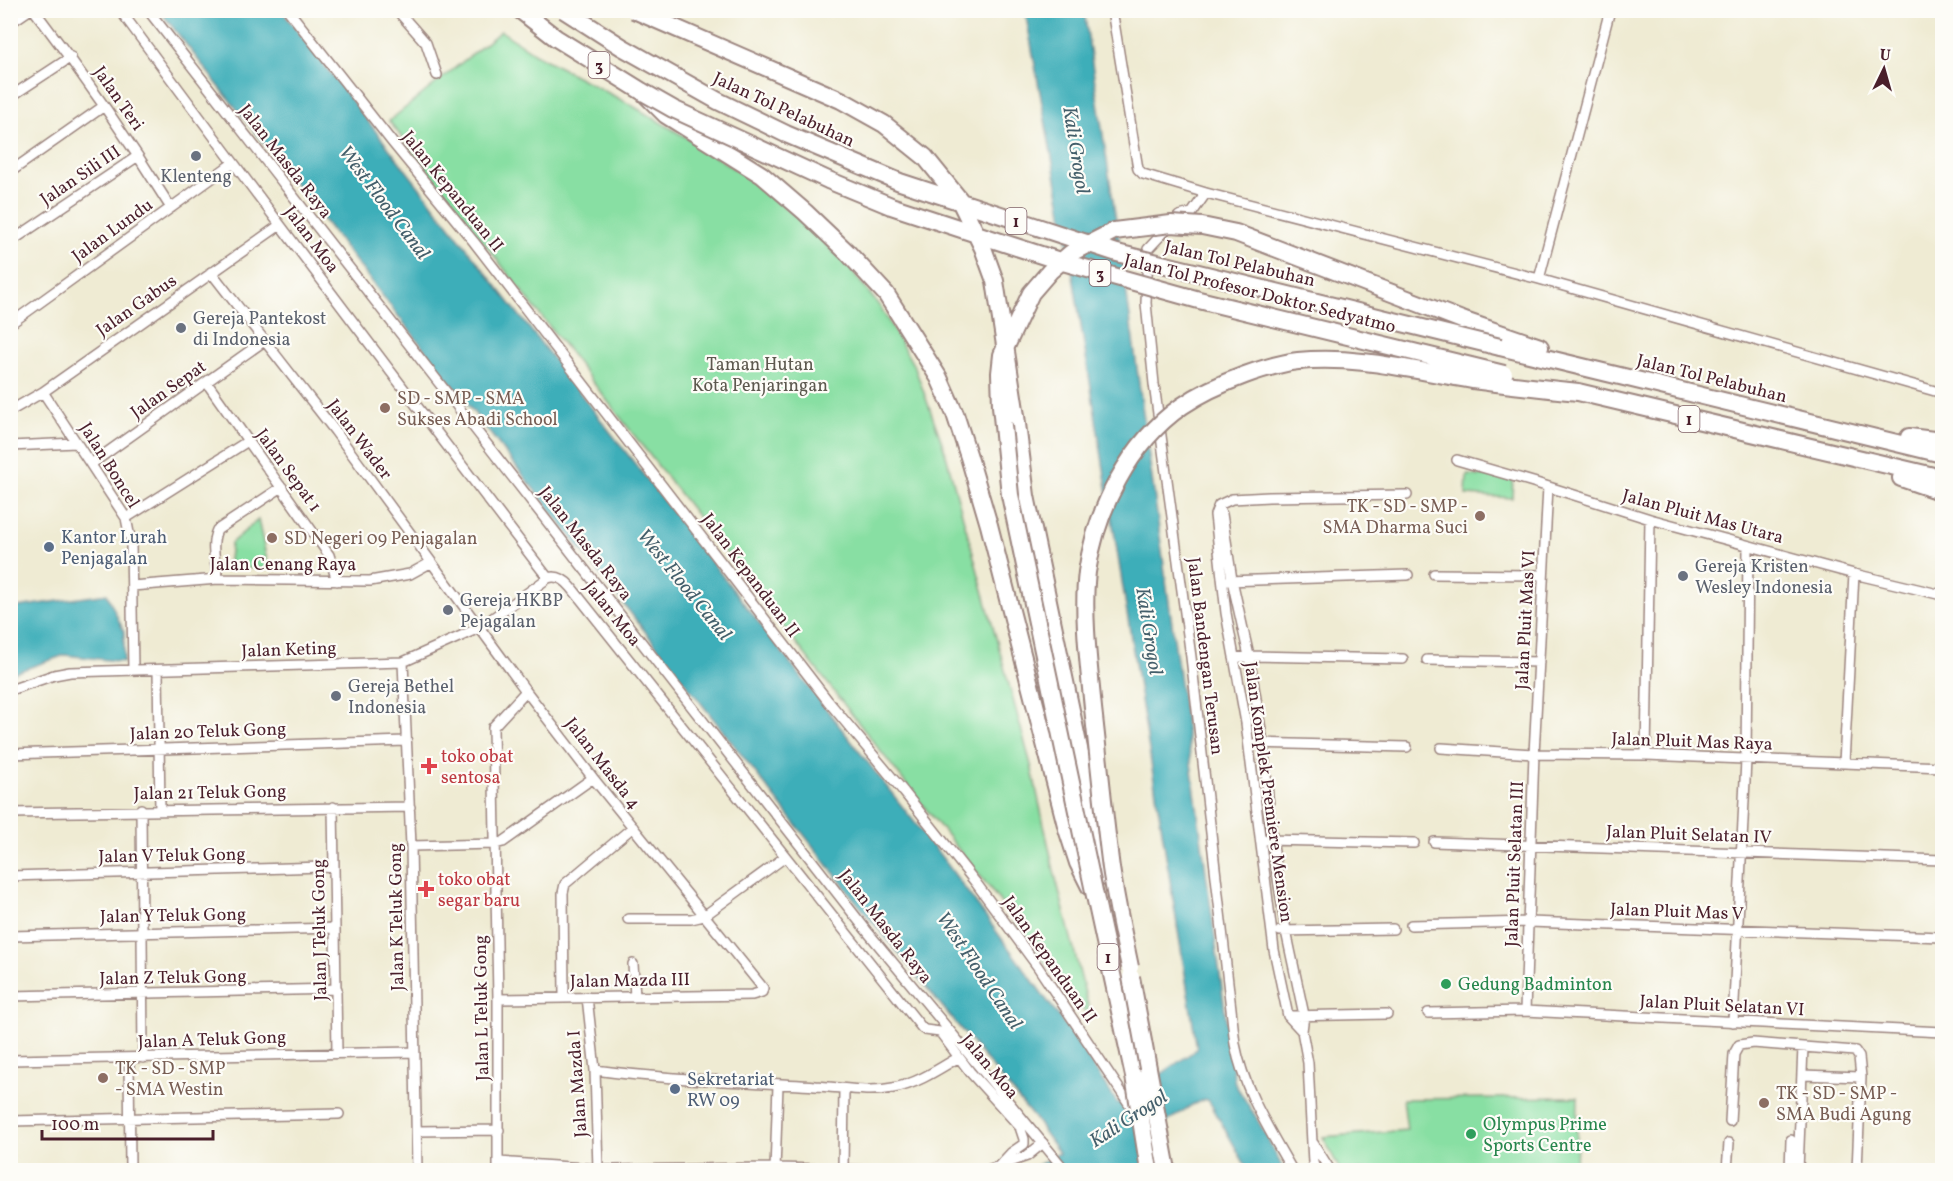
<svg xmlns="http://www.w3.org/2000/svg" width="1953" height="1181" viewBox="0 0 1953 1181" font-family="Vollkorn,serif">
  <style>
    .green { fill: #88dfa3; stroke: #697f67; stroke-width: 1.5 }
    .water { fill: #3daeb9; stroke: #446672; stroke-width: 1.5 }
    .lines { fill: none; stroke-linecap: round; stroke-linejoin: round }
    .minor-casing { stroke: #9c857f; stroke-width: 12 }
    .motorway-casing { stroke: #9c857f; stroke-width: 20 }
    .minor { stroke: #fff; stroke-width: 9 }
    .motorway { stroke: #fff; stroke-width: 16 }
    .motorway-bridge-casing { stroke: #9c857f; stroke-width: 20; stroke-linecap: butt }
    .motorway-bridge { stroke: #fff; stroke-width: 16 }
    .worship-dot { fill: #6b7280; stroke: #fdfcf7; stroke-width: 2 }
    .education-dot { fill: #8d6e63; stroke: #fdfcf7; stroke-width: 2 }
    .service-dot { fill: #5c6f8a; stroke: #fdfcf7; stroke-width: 2 }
    .health-dot { fill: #e0444e; stroke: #fdfcf7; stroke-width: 2 }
    .leisure-dot { fill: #2e9e5b; stroke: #fdfcf7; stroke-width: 2 }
    .labels { text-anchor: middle; stroke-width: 4.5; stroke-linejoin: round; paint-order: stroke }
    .shield { fill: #fdfcf7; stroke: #806168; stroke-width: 1.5 }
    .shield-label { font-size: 16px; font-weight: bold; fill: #4a1f2b }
    .street-label { font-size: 18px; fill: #4a1f2b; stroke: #fdfcf7 }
    .worship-label { font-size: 18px; fill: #5b616d; stroke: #fdfcf7; text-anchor: start }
    .park-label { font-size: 18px; fill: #5d594f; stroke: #fdfcf7 }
    .education-label { font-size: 18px; fill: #785e54; stroke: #fdfcf7; text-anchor: start }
    .service-label { font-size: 18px; fill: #4e5e75; stroke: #fdfcf7; text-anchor: start }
    .health-label { font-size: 18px; fill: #be3a42; stroke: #fdfcf7; text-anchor: start }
    .leisure-label { font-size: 18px; fill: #27864d; stroke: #fdfcf7; text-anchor: start }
    .water-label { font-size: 20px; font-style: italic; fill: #445f6b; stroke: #fdfcf7 }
  </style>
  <rect width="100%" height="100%" fill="#fdfcf7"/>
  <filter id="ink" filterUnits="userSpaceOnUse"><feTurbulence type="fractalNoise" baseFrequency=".0167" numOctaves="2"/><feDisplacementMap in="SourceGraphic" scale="12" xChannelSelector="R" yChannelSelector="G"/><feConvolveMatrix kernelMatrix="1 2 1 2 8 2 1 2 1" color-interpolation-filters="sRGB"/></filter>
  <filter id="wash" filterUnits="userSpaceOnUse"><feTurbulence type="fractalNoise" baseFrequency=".008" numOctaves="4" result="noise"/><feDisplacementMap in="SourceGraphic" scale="24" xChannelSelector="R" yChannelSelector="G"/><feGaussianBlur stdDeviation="1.35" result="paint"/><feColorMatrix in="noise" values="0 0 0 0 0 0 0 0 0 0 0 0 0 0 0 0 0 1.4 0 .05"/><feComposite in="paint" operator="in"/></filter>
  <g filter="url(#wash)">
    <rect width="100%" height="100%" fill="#efebd3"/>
    <path class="green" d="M501,31L535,54L631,105L694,142L755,183L809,227L848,266L881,308L915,368L944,448L1031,765L1054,871L1091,1017L1072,998L989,887L921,803L389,121Z
      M1467,475L1513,478L1512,498L1466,495Z
      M258,520L269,569L228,567L231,543Z
      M1578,1097L1576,1170H1340L1323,1137L1407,1130L1403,1099Z"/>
    <path class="water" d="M160,11H282L947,864L1071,1033L1118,1104L1197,1049L1068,245L1025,11H1084L1122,259L1235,1084L1256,1117L1284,1170H1248L1209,1101L1205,1099L1192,1105L1144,1138L1163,1170H1030L1059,1153L1034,1118L862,909Z
      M107,594L124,632V662L65,655L11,674V608Z"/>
  </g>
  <g filter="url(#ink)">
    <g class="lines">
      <defs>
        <path id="minor" d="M34,10C83,74 129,140 171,208
          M120,10C261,201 404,390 548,578
          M148,10L866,930L1065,1170
          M288,10L392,142L474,242L828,701L904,792L976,883L1038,967L1136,1114
          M397,10L426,43L437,75
          M1112,10L1138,169L1143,174L1206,193L1539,279L1942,393
          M10,23L29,10
          M10,97L71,57
          M10,172L104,106
          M1206,193L1192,213L1179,216L1148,249L1146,303L1154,384L1191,657L1235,1044C1244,1091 1269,1129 1292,1170
          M10,242L138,156
          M211,272L335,431L526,691L593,778L763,988L762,992L752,995L498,999
          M1539,279L1610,10
          M10,324L233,163
          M207,383L329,555L337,581
          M43,392L126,518L131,543L133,670
          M10,411L43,392L280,225
          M10,446L76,443
          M1457,460L1533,482L1650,519L1854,574L1942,595
          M91,464L264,341
          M1218,508L1222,514L1232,580L1249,656L1263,742L1272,839L1286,931L1304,1015L1302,1031L1308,1063L1313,1163L1316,1170
          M126,518L248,441
          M1434,574L1543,575
          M548,578C557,575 565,580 571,587L922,1028L925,1030L940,1032L970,1072L1020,1127L1024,1139V1144L1011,1153L998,1167
          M218,579C216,564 210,545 217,530L282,487
          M1227,581L1408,575
          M132,586L218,579L370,581L410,574L430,563
          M1234,658L1249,656L1403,659
          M1427,660L1539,662
          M403,662L411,846L417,1170
          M158,670L160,810
          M10,690L54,675L70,672L403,662L479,628L548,578
          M1257,743L1407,747
          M1441,748L1534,754L1646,755L1942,767
          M10,754L406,741
          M1646,755L1650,519
          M1844,763L1854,574
          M333,807L337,1052
          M141,809L143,1058
          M10,813L410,807
          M1266,840L1414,843
          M1434,842L1942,860
          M411,846L495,844L503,842L593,778
          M10,876L323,867L334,868
          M628,919H691L704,916L785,857
          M1411,925L1529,922L1942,937
          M1280,931L1393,929
          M10,936L335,928
          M633,964L635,997
          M10,996L337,989
          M564,997L563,893L565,884L633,827
          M587,997L595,1070L598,1169
          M1525,1011L1534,754L1548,487
          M1428,1013L1525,1011L1942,1032
          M1288,1016L1387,1014
          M1733,1022L1746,760L1748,546
          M1302,1031L1288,1016L1274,950L1246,723L1226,613L1215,515L1219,505L1232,499L1269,497L1407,495
          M129,1059L130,1170
          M10,1060L414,1052
          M595,1070C668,1080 742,1081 815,1086C840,1087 868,1093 893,1088C917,1084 939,1069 959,1057
          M1802,1075L1861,1077
          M10,1121L339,1114
          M1730,1121L1734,1054L1739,1045L1753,1043L1855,1051L1859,1057L1861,1077L1857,1170
          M417,1131L499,1130
          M1313,1143L1330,1170
          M499,1162L613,1170L775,1168L864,1170
          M843,1169L844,1089
          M498,1170V999L493,727L526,691
          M775,1170L778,1085
          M988,1170L1027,1156L1043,1143
          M1727,1170L1729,1143
          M1790,1170L1791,1140
          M1798,1170L1803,1047"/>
        <path id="motorway" d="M520,10L556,38L643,92L666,115L762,175L805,212L848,253L886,294L939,378L955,414L969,457L989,525L1067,829L1078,863L1090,887
          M1462,320L1540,347
          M1500,347L1942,454
          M1578,392L1942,478
          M1016,416L1026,496L1106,877
          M1909,437L1942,441
          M1901,478L1942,492
          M1095,896L1134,1076"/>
      </defs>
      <use href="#minor" class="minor-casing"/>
      <use href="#motorway" class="motorway-casing"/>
      <use href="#minor" class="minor"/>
      <use href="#motorway" class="motorway"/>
      <defs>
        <path id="motorway-bridge" d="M564,10L622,47L718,101L786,134L900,182L1117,253L1500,347
          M634,10L841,100L884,124L925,157L959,199L983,248L995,281L1016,416
          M643,92L673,109L828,180L891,206L1007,244L1063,262L1199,300L1504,374
          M1095,896L1010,495L1001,406L1000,373L1002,355L1031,293L1050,271L1071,253L1114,231L1171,224L1202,226L1236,233L1462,320
          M1130,967C1123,934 1116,901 1111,868C1104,815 1099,761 1093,708C1089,667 1082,613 1087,572C1096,510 1129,443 1182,406C1201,393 1223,383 1245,375C1262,369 1280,363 1298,361C1357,355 1415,371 1473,380C1508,385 1543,388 1578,392
          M1131,977L1167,1170
          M1134,1076L1149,1170"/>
      </defs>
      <use href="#motorway-bridge" class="motorway-bridge-casing"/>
      <use href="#motorway-bridge" class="motorway-bridge"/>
    </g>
  </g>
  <g class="worship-dot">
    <circle cx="196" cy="156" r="6"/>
    <circle cx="181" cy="328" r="6"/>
    <circle cx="1683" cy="576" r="6"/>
    <circle cx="448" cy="610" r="6"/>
    <circle cx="336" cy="696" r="6"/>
  </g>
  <g class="education-dot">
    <circle cx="385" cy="408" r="6"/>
    <circle cx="1480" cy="516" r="6"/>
    <circle cx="272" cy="538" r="6"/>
    <circle cx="103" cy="1078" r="6"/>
    <circle cx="1764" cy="1103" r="6"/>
  </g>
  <g class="service-dot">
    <circle cx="49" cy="547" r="6"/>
    <circle cx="675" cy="1089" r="6"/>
  </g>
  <g class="health-dot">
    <path d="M426 757h6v6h6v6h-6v6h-6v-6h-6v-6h6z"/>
    <path d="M423 880h6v6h6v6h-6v6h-6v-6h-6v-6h6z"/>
  </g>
  <g class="leisure-dot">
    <circle cx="1446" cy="984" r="6"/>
    <circle cx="1471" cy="1134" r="6"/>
  </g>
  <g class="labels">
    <g class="shield">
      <rect x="588.5" y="52" width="21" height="26" rx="4.5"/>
      <rect x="1005.5" y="208" width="21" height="26" rx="4.5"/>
      <rect x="1089.5" y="260" width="21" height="26" rx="4.5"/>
      <rect x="1678.5" y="406" width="21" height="26" rx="4.5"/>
      <rect x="1097.5" y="944" width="21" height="26" rx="4.5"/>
    </g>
    <g class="shield-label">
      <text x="599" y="71">3</text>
      <text x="1016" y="227">1</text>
      <text x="1100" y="279">3</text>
      <text x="1689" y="425">1</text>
      <text x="1108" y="963">1</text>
    </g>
    <g class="street-label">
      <text transform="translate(119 98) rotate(55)" y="6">Jalan Teri</text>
      <text transform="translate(784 109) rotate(25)" y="6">Jalan Tol Pelabuhan</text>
      <text transform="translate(286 161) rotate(52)" y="6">Jalan Masda Raya</text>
      <text transform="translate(80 175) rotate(-34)" y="6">Jalan Sili III</text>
      <text transform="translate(453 191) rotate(51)" y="6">Jalan Kepanduan II</text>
      <text transform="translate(112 230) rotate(-36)" y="6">Jalan Lundu</text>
      <text transform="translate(312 239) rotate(53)" y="6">Jalan Moa</text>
      <text transform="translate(1240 263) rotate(13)" y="6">Jalan Tol Pelabuhan</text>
      <text transform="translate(1260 293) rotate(14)" y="6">Jalan Tol Profesor Doktor Sedyatmo</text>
      <text transform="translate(136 305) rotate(-35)" y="6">Jalan Gabus</text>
      <text transform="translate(1712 378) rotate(14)" y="6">Jalan Tol Pelabuhan</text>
      <text transform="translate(168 389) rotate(-35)" y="6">Jalan Sepat</text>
      <text transform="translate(360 439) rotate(53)" y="6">Jalan Wader</text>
      <text transform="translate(110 465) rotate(58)" y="6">Jalan Boncel</text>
      <text transform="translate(289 470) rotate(54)" y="6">Jalan Sepat 1</text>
      <text transform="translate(1703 516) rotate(15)" y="6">Jalan Pluit Mas Utara</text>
      <text transform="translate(586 543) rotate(52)" y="6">Jalan Masda Raya</text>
      <text x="283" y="570">Jalan Cenang Raya</text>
      <text transform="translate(751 575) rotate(53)" y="6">Jalan Kepanduan II</text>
      <text transform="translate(613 613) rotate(51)" y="6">Jalan Moa</text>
      <text transform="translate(1525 620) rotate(-87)" y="6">Jalan Pluit Mas VI</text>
      <text transform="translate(289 649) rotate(-2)" y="6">Jalan Keting</text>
      <text transform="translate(1206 656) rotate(83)" y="6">Jalan Bandengan Terusan</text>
      <text transform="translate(208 731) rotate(-2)" y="6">Jalan 20 Teluk Gong</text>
      <text transform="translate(1692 741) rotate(2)" y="6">Jalan Pluit Mas Raya</text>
      <text transform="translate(603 763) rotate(52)" y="6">Jalan Masda 4</text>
      <text transform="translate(210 792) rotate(-1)" y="6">Jalan 21 Teluk Gong</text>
      <text transform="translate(1269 792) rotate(82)" y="6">Jalan Komplek Premiere Mension</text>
      <text transform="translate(1689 834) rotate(2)" y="6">Jalan Pluit Selatan IV</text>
      <text transform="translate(172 855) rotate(-1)" y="6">Jalan V Teluk Gong</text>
      <text transform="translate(1514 864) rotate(-88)" y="6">Jalan Pluit Selatan III</text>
      <text transform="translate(1677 911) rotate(2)" y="6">Jalan Pluit Mas V</text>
      <text transform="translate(173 915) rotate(-1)" y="6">Jalan Y Teluk Gong</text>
      <text transform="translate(396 917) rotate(-91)" y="6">Jalan K Teluk Gong</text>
      <text transform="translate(886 926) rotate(52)" y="6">Jalan Masda Raya</text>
      <text transform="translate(319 930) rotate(-91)" y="6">Jalan J Teluk Gong</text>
      <text transform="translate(1050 959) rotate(55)" y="6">Jalan Kepanduan II</text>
      <text transform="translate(173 977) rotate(-1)" y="6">Jalan Z Teluk Gong</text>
      <text transform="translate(630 980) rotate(-1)" y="6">Jalan Mazda III</text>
      <text transform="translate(1722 1005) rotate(3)" y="6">Jalan Pluit Selatan VI</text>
      <text transform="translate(481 1008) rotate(-91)" y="6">Jalan L Teluk Gong</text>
      <text transform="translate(212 1039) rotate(-2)" y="6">Jalan A Teluk Gong</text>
      <text transform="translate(990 1066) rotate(50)" y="6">Jalan Moa</text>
      <text transform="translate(577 1084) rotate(-94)" y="6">Jalan Mazda I</text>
    </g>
    <g class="worship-label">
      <text x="196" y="182" text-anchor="middle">Klenteng</text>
      <text x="193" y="324">Gereja Pantekost<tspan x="193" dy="21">di Indonesia</tspan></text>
      <text x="1695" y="572">Gereja Kristen<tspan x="1695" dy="21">Wesley Indonesia</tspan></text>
      <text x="460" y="606">Gereja HKBP<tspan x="460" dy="21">Pejagalan</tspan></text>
      <text x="348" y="692">Gereja Bethel<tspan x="348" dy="21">Indonesia</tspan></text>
    </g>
    <g class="park-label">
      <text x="760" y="370">Taman Hutan<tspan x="760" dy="21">Kota Penjaringan</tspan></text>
    </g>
    <g class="education-label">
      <text x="397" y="404">SD - SMP - SMA<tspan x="397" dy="21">Sukses Abadi School</tspan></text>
      <text x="1468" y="512" text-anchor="end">TK - SD - SMP -<tspan x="1468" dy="21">SMA Dharma Suci</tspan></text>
      <text x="284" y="544">SD Negeri 09 Penjagalan</text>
      <text x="115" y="1074">TK - SD - SMP<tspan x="115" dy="21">- SMA Westin</tspan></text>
      <text x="1776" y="1099">TK - SD - SMP -<tspan x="1776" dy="21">SMA Budi Agung</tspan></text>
    </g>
    <g class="service-label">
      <text x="61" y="543">Kantor Lurah<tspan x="61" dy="21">Penjagalan</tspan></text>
      <text x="687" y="1085">Sekretariat<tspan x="687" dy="21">RW 09</tspan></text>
    </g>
    <g class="health-label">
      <text x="441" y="762">toko obat<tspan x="441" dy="21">sentosa</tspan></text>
      <text x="438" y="885">toko obat<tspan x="438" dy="21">segar baru</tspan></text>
    </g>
    <g class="leisure-label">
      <text x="1458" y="990">Gedung Badminton</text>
      <text x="1483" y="1130">Olympus Prime<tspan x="1483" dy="21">Sports Centre</tspan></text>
    </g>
    <g class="water-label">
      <text transform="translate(1077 150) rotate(81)" y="7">Kali Grogol</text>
      <text transform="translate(385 202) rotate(53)" y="7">West Flood Canal</text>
      <text transform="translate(685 584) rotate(51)" y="7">West Flood Canal</text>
      <text transform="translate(1150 631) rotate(81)" y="7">Kali Grogol</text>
      <text transform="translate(980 970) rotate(56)" y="7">West Flood Canal</text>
      <text transform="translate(1128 1118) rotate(-33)" y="7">Kali Grogol</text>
    </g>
  </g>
  <rect width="1953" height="1181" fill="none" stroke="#fdfcf7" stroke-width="36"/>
  <g transform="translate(1884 69) rotate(5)" stroke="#fdfcf7" stroke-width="4.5" paint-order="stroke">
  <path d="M0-4.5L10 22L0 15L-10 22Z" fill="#4a1f2b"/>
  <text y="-9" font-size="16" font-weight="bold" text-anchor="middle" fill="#4a1f2b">U</text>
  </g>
  <path d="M42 1130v9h171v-9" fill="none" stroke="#4a1f2b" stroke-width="3"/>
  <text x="51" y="1130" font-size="18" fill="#4a1f2b" stroke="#fdfcf7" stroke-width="4.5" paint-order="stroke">100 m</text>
</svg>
